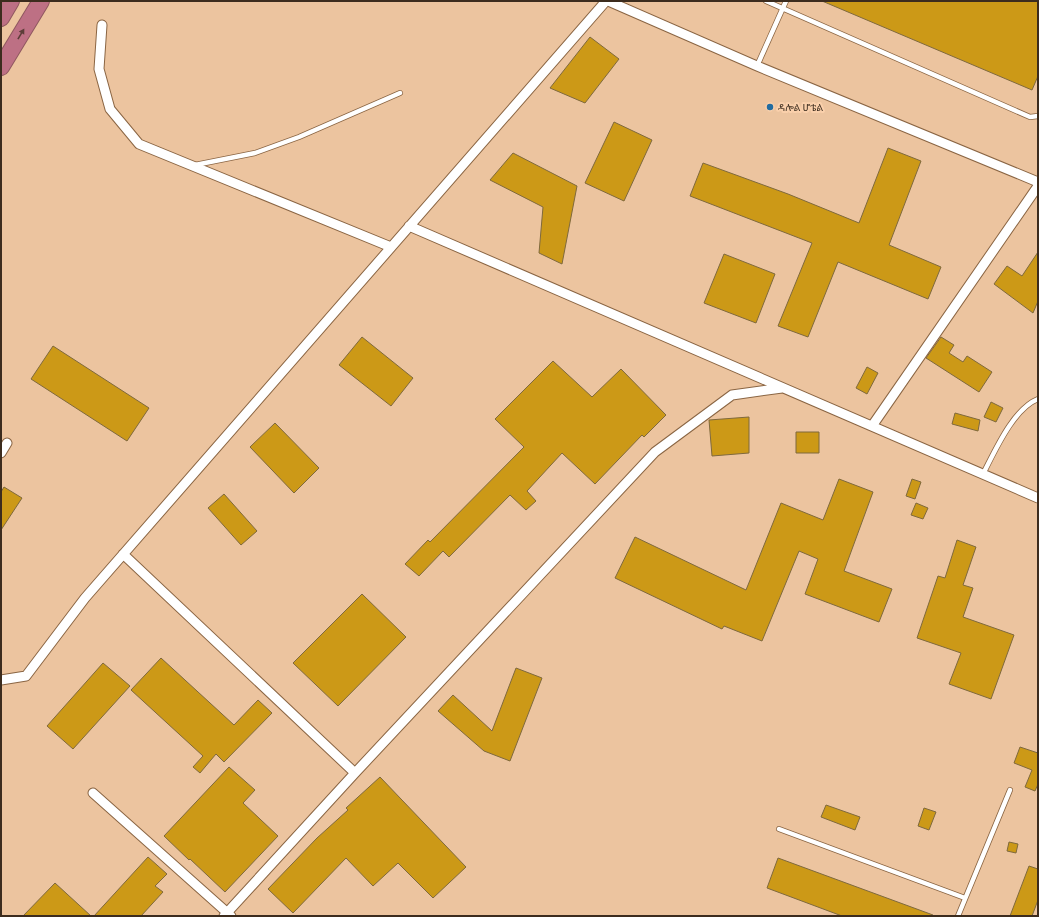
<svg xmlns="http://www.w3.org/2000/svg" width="1039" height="917" viewBox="0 0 1039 917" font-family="'Roboto Condensed','Noto Sans Ethiopic',sans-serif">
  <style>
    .building { fill: #cc9917; stroke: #7f693d }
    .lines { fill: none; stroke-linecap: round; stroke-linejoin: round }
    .lane-casing { stroke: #8a6543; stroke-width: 6 }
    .street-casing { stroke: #8a6543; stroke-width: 11 }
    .highway-casing { stroke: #905860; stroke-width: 18 }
    .lane { stroke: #fff; stroke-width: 4.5 }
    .street { stroke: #fff; stroke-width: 9 }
    .highway { stroke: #bd7084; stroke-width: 16 }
    .oneway { fill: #5c3d38 }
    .poi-dot { fill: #226ca0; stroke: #fad0ab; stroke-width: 1.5 }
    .labels { text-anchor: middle; stroke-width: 4; stroke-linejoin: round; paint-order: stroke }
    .poi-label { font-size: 10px; fill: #3c2c1e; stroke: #fad0ab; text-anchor: start }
  </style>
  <rect width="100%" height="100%" fill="#ecc49f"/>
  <path class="building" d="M822,1H1038V76L1032,90Z
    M590,37L619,59L585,103L550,88Z
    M614,122L652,140L624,201L585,183Z
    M888,148L921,161L889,245L941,267L928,299L838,262L808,337L778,326L812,243L690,196L703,163L788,194L859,223Z
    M513,153L577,186L562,264L539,253L543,207L490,180Z
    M1038,252V301L1033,313L994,284L1007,266L1022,276Z
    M724,254L775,274L756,323L704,303Z
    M362,337L413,378L391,406L339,365Z
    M941,337L954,345L949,353L963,362L967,356L992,372L979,392L926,358Z
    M53,346L149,408L127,441L31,379Z
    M553,361L592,397L621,369L666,415L644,437L642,435L595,484L562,453L527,491L536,501L526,510L510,495L449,557L443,551L419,576L405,564L428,540L430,542L524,447L495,419Z
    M867,367L878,373L867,394L856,388Z
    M991,402L1003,408L996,422L984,417Z
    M955,413L980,420L978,431L952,424Z
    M749,417V453L712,456L709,420Z
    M275,423L319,468L294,493L250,447Z
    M796,432H819V453H796Z
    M839,479L873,492L844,571L892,589L879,622L805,594L818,559L799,551L762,641L724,626L722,629L615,578L635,537L746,590L781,503L823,520Z
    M912,479L921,482L915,499L906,496Z
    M4,487L22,498L1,530V492Z
    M224,494L257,531L241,545L208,508Z
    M916,503L928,508L923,519L911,515Z
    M957,540L976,547L963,585L973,588L963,617L1014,635L991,699L949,684L961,653L917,638L938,576L945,578Z
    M362,594L406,637L338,706L293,663Z
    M161,658L234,725L258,700L272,713L224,762L216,754L200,773L193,767L203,756L131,690Z
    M103,663L130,686L73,749L47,726Z
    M516,668L542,678L510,761L484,751L438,711L453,695L492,731Z
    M1020,747L1038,753V784L1035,791L1025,787L1032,770L1014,763Z
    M229,767L255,790L243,803L278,836L225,892L190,859L189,860L164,836Z
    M380,777L466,867L433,898L398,863L373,886L346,858L293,913L268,889L317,838L348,810L346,808Z
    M826,805L860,817L855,830L821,817Z
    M924,808L936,812L929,830L918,826Z
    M1009,842L1018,844L1016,853L1007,851Z
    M148,857L167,874L155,886L163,892L141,916H94Z
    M778,858L933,915L932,916H842L767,888Z
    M1029,866L1038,869V900L1032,916H1010Z
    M55,883L91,916H23Z"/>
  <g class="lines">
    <defs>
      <path id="lane" d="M766,1L1030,117L1038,116
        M757,66L786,1
        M195,165L255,153L299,137L400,93
        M983,474C995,451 1013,409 1038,399
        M779,829L965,898
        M958,916L1010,790"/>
      <path id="street" d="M608,1L757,66L1038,182
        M102,25L99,69L110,109L139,144L391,247
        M409,226L1038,498
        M872,426L1038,186
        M1,453L7,443
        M123,554L355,773
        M1,680L26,676L85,598L606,1
        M93,793L231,916
        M224,916L355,773L655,452L732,395L782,388"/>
      <path id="highway" d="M1,18L11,1
        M1,67L41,1"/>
    </defs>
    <use href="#lane" class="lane-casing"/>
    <use href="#street" class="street-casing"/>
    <use href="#highway" class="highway-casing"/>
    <use href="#lane" class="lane"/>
    <use href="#street" class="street"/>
    <use href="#highway" class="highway"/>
  </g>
  <defs><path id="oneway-solid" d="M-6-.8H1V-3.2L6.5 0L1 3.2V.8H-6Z"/></defs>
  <use class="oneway" href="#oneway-solid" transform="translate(21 34) rotate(-59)"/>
  <circle class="poi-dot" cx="770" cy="107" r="4"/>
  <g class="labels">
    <g class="poi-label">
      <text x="778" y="111">ዳሎል ሆቴል</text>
    </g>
  </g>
  <rect width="1039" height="917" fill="none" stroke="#3c2c1e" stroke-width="4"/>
</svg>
